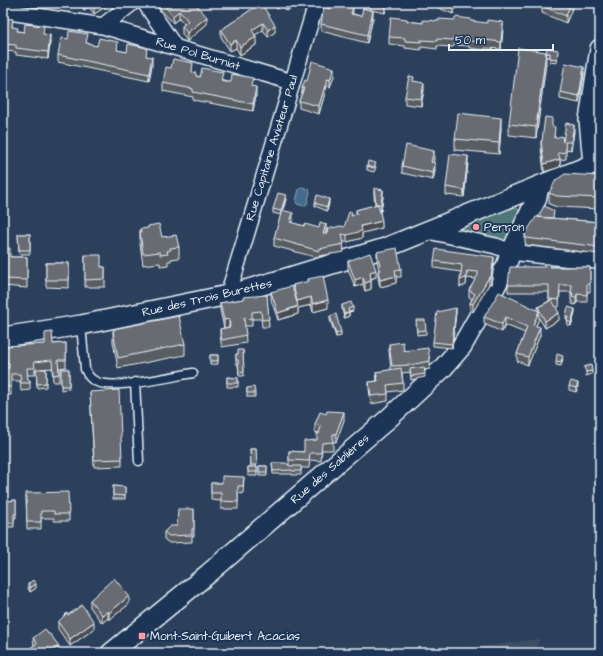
<svg xmlns="http://www.w3.org/2000/svg" width="603" height="656" viewBox="0 0 603 656" font-family="'Architects Daughter',sans-serif">
<style>
.built{fill:#3e4d63}
.green{fill:#517679;stroke:#9cb4b8}
.water{fill:#456a8c;stroke:#86a0b7}
.lines{fill:none;stroke-linecap:round;stroke-linejoin:round}
.service-casing{stroke:#e8f1f8;stroke-width:11}
.minor-casing{stroke:#e8f1f8;stroke-width:18}
.tertiary-casing{stroke:#e8f1f8;stroke-width:22}
.service{stroke:#1d3557;stroke-width:8}
.minor{stroke:#1d3557;stroke-width:15}
.tertiary{stroke:#1d3557;stroke-width:19}
.rail{stroke:#e8f1f8;stroke-width:3}
.wall{fill:#595d62;stroke:#e8f1f8}
.shaded-wall{fill:#484c50;stroke:#e8f1f8}
.building{fill:#676c72;stroke:#e8f1f8}
.poi-dot{fill:#ff9aa2;stroke:#1d3557;stroke-width:1.5}
.labels{text-anchor:middle;dominant-baseline:central;stroke-width:4;stroke-linejoin:round;paint-order:stroke}
.street-label{font-size:12px;fill:#e8f1f8;stroke:#1d3557}
.poi-label{font-size:12px;fill:#e8f1f8;stroke:#1d3557;text-anchor:start}
</style>
<rect width="100%" height="100%" fill="#2c405c"/>
<filter id="ink" filterUnits="userSpaceOnUse"><feTurbulence type="fractalNoise" baseFrequency=".025" numOctaves="2"/><feDisplacementMap in="SourceGraphic" scale="8" xChannelSelector="R" yChannelSelector="G"/><feConvolveMatrix kernelMatrix="1 2 1 2 8 2 1 2 1" color-interpolation-filters="sRGB"/></filter>
<g filter="url(#ink)">
<!-- built -->
<path class="built" d="M539 639 535 653H455L459 650Z"/>
<!-- green -->
<path class="green" d="M514 205 517 208 520 213 506 242H501L466 233 461 227Z"/>
<!-- water -->
<path class="water" d="M302 187 309 189 310 192 307 204 304 206 297 204 296 201 299 189Z"/>
<g class="lines">
<defs>
<path id="service" d="M81 325 85 369C87 374 90 379 95 381 112 391 173 376 193 373
M135 382 139 461"/>
<path id="minor" d="M145 3 175 47
M3 11 103 26 292 82
M103 26 132 3
M428 231 496 246 511 252 580 260 600 261
M228 295 314 11 321 3"/>
<path id="tertiary" d="M593 164 589 120 600 49
M3 337 81 325 228 295 283 279 385 248 593 164H600
M111 653 208 574 389 418 442 369 462 346 491 295 506 266 511 252 536 200 539 187"/>
</defs>
<!-- service casing -->
<use href="#service" class="service-casing"/>
<!-- minor casing -->
<use href="#minor" class="minor-casing"/>
<!-- tertiary casing -->
<use href="#tertiary" class="tertiary-casing"/>
<!-- service -->
<use href="#service" class="service"/>
<!-- minor -->
<use href="#minor" class="minor"/>
<!-- tertiary -->
<use href="#tertiary" class="tertiary"/>
<!-- rail -->
<path class="rail" d="M598 653 600 647"/>
</g>
<!-- wall -->
<path class="wall" d="M79 3H110V4L94 14 89 7 84 10Z
M160 3H195L207 24 187 41 182 34V26L184 24 179 18 173 23 160 9Z
M261 3 275 32 268 37 263 30 255 35 256 45 240 55 236 48 230 51 221 37V30Z
M272 3H297L287 11 282 5 277 9Z
M371 3H387L385 13 371 10Z
M427 3H457L453 14Z
M574 3 566 23 542 13V6Z
M353 13V14L361 16 373 18 367 43 321 31V24Z
M3 18 18 31 44 34 50 42 48 59 16 55V52L3 51Z
M407 21 423 23 439 21H471L503 29 501 49 485 48V50L469 48V46L454 45 453 47 437 46V49L421 47V50L405 48V46L389 44V37Z
M87 43 92 45 147 56 152 65 149 81 58 62V55Z
M546 53H558L557 63 550 62V57H546Z
M546 63 536 138 509 135V124Z
M193 72 196 76 223 80V81L253 87 256 95 253 111 193 100V97L163 91V83Z
M584 74 579 103 560 99V92Z
M334 76 330 87 327 86 319 114 299 108V101L302 93V88L307 81Z
M414 81 424 90 421 106 405 104V97Z
M552 126 555 138 563 142 574 132 571 150 566 149V159L560 160V167L544 172 541 148V141H542Z
M501 128 499 154 455 150V139Z
M434 159 433 163 435 171 433 180 402 173V166Z
M468 163 464 197 446 195V187Z
M367 166 376 167 374 172 367 170Z
M600 176V209L557 207 549 204V193Z
M374 188 383 197 381 211H380L382 228 362 233V238L347 242H343L344 252 319 256V258L274 246V238L281 215 273 213V209L286 199 283 211 293 221 292 223 326 231 325 234 327 233V229L344 227 352 216 356 215V210L375 205 374 196Z
M315 203H329L327 211 315 206Z
M538 217 600 222V254L526 245 525 242V234Z
M140 229 162 237 179 247V258L171 259V261H168V265L160 266V263L143 265 140 244Z
M18 234H30V254H19Z
M3 249 10 257H27V288L3 286Z
M377 252 401 269V277H396V283L380 287 378 278V271H379L377 260Z
M85 255 101 267H105V287H85Z
M348 261 376 277 371 279V289L365 291 363 284 355 287 348 269Z
M434 261 494 264 491 284H489L473 312 470 310V303L472 299 469 297V290L476 279 467 278 466 285 460 287 461 272 434 268Z
M46 263H69V288L46 287Z
M550 267H590V292H587V302H577L576 305 572 304V301H571V292H560L559 307H555L559 320 545 328 539 318 536 326 540 335 528 365 517 361V354L525 333 505 325 502 332 484 324V317L538 311V307L549 301V292H508V285Z
M308 279 328 308 313 312 311 305 298 308V314L278 320 271 300V292L293 291V285L308 282Z
M267 295 269 327H262L261 319H252V326H245L246 343 222 347 220 337V329L229 327 224 328 220 310V303Z
M342 305 353 311 349 312V316L344 318 342 309Z
M456 312 452 348 433 346V342Z
M575 312 571 326 567 325 568 319H566V315Z
M330 316 341 336 336 337 330 320Z
M416 324 426 330V334L417 335Z
M114 329 185 344V355L118 368 113 342V331H114Z
M66 343V367L59 368V382H53L52 368 41 369H46V387L37 388 36 369 35 370V375H27L28 380H30V390L21 391 20 381H11V395H3V368H6V346Z
M389 344 430 361V369L424 370 425 377 411 380 410 372 402 373 403 383V390L388 392V401L371 404 369 389V382L377 381 376 372 391 370 389 351Z
M243 350 244 376H239L238 364H236V354H238Z
M210 355H218V364L210 365Z
M563 359 561 366 556 365V361Z
M61 369H69V389L61 390Z
M227 377 238 378V387H227Z
M569 386 578 387 576 392 569 390Z
M247 388 255 393V397H247Z
M90 392 122 459V466L94 467Z
M344 420 336 442H333V450H322L321 461 310 460 309 468H301V475H292V474H273L272 463 289 465V451L304 452 317 440 319 433 315 432V424Z
M250 449H256L257 476H248V467H251Z
M259 466H267V476H259Z
M244 477 243 494 238 493V509H221V501L211 500V483H222Z
M113 486 125 487V499H113Z
M26 493 69 514V521H54V518H41V529H27Z
M16 500V518H14V527H7V501Z
M194 509V536H192V542L169 543 164 539V532L177 526Z
M28 584 36 588 30 592 28 588Z
M90 600 129 604 109 620 108 618 102 623 90 607Z
M68 615 94 629 70 646 58 629V622Z
M48 634 59 653H29V649L34 646 33 638Z"/>
<!-- shaded-wall -->
<path class="shaded-wall" d="M84 3H89V7L84 10Z
M100 3H110V4L94 14V7Z
M277 3H282V5L277 9Z
M288 3H297L287 11V4Z
M386 3H387L385 13V5Z
M454 3H457L453 14V7Z
M571 3H574V4L566 23V16Z
M353 6V13L351 21V14Z
M179 11V18L173 23V16Z
M373 11V18L367 43V35Z
M207 17V24L187 41V33Z
M503 22V29L501 49V42Z
M263 23V30L252 37V30Z
M275 25V32L268 37V30Z
M50 35V42L48 59V52Z
M256 37V45L240 55V47Z
M236 40V48L230 51V44Z
M546 52V63L536 138V127Z
M152 57V65L149 81V74Z
M584 67V74L579 103V96Z
M334 68V76L330 87V80Z
M327 79V86L319 114V106Z
M424 83V90L421 106V99Z
M256 87V95L253 111V104Z
M501 118V128L499 154V143Z
M574 125V132L571 150V142Z
M434 151V159L431 170V162Z
M468 156V163L464 197V190Z
M560 159V167L544 172V164Z
M435 163V171L433 180V173Z
M383 190V197L381 211V204Z
M286 195V199L281 215V211Z
M329 199V203L327 211V207Z
M293 213V221L290 230V222Z
M5 221V225L3 226V222Z
M382 221V228L362 233V238L347 242V235L361 226Z
M326 224V231L323 241V234Z
M494 257V264L491 284V277Z
M376 270V277L370 279V272Z
M467 271 466 285 460 287V280Z
M396 276V283L380 287V280Z
M363 277V284L355 287V280Z
M489 277V284L473 312V304Z
M371 281V289L365 291V283Z
M577 294V302L576 305V298Z
M311 297V305L298 308V314L278 320V313L297 307V301Z
M328 300V308L313 312V304Z
M353 307V311L348 312V309Z
M456 308V312L452 348V344Z
M575 309V312L571 326V323Z
M539 311V319L533 332V325Z
M349 312V316L344 318V314Z
M559 313V320L545 328V321Z
M505 317V325L502 332V324Z
M229 319V327L224 328V320Z
M540 327V335L528 365V357Z
M341 332V336L336 337V334Z
M592 371V374L586 376V372Z
M578 383V387L576 392V388Z
M344 412V420L336 442V434Z
M36 584V588L30 592V588Z
M129 596V604L109 620V613Z
M108 611V618L102 623V615Z
M94 622V629L70 646V639Z
M59 646V653H50Z"/>
<!-- building -->
<path class="building" d="M91 3H100L94 7Z
M162 3H195L207 17 187 33 182 26 188 21 184 16 179 11 173 16Z
M261 3 275 25 268 30 263 23 252 30 256 37 240 47 236 40 230 44 221 30Z
M331 3H343L353 6 351 14 361 16 363 8 373 11 367 35 321 24 324 7 330 9Z
M374 3H386L385 5Z
M444 3H454L453 7Z
M544 3H571L566 16 542 6Z
M391 17 407 19V21L423 23V20L439 21V19L455 20V17L471 19V21L487 23V20L503 22 501 42 485 40V42L469 41V39L454 37 453 40 437 39V41L421 40V42L405 41V38L389 37Z
M3 18 13 19 12 27 18 28 17 31 24 32 25 24 44 26 43 34 50 35 48 52 16 48V45L3 44Z
M69 31 88 34 86 43 92 44V45L97 46 99 38 118 42 117 50 127 52 128 44 147 48 146 56 152 57 149 74 58 55 61 38 68 39Z
M518 48 546 52 536 127 509 124Z
M547 48 558 50 557 59 550 58V53H546Z
M173 59 193 63 192 72 196 73V76L200 77 202 68 223 72 221 81 225 82H231L232 74 253 78 251 86 256 87 253 104 193 92V89L163 83 166 67 171 68Z
M312 61 334 68 330 80 327 79 319 106 299 101 304 88H302L305 80 307 81Z
M565 63 584 67 579 96 560 92Z
M409 76 414 77 413 81 424 83 421 99 405 97Z
M458 113 501 118 499 143 455 139Z
M545 117 552 118V126L555 127 554 138 562 136 563 142 566 123 574 125 571 142H565L566 152 558 153 560 159 544 164 541 141H542Z
M406 145 434 151 431 162 435 163 433 173 402 166Z
M450 154 468 156 464 190 446 187Z
M368 161 376 163 374 168 367 166Z
M565 174 600 176V198L557 196 549 193 556 180Z
M374 188 383 190 381 204H376Z
M278 193 286 195 281 211 273 209Z
M317 195 329 199 327 207 315 203Z
M378 204 382 221 361 226 362 231 347 235 342 234 344 244 319 249V251L274 238 282 210 293 213 290 222 304 226 305 224 319 228 320 222 326 224 323 234 328 233 327 229 341 226 344 227 349 212H352L351 216 357 214 356 210Z
M544 206 554 211 553 218 538 217Z
M3 216H4L5 221 3 222Z
M536 217 600 222V247L526 238 525 234Z
M159 224 162 237 176 235 179 247 170 248 171 250 167 251 168 254 160 255V252L143 254 140 233H141L140 229 148 228V226Z
M18 234H30V250H19Z
M10 248V257H27V280L3 279V249Z
M397 248 401 269 395 270 396 276 380 280 378 271 381 270 377 252Z
M436 249 494 257 491 277H489L473 304 470 303 475 294 469 290 478 275V272L467 271 466 278 460 280 462 265 434 261Z
M370 253 376 270 370 272 371 281 365 283 363 277 355 280 348 261Z
M85 255H101V267H105V279L85 280Z
M46 263H69V280H46Z
M544 264H550V267H590V284H587V295L577 294 576 298 572 297 573 293H571L572 285H560L559 300 549 299V285H508L510 267H544Z
M323 276 328 300 313 304 311 297 297 301 293 285 309 281 308 279Z
M292 286 298 306 278 313 271 292Z
M499 292 539 311 533 325 540 327 528 357 517 354 527 327 505 317 502 324 484 317Z
M267 295 269 319 262 320 261 311 252 312V319L244 318 246 335 222 340 220 329 230 327 229 319 224 320 220 303 243 299V297Z
M552 300 559 313 545 321 538 307Z
M351 302 353 307 348 309 349 312 344 314 342 305Z
M568 307 575 309 571 323 567 321 568 316 566 315Z
M456 308 452 344 433 342 437 312Z
M336 314 341 332 336 334 330 316Z
M179 316 185 344 118 358 113 331H114V329Z
M416 320H425L426 330 417 331Z
M52 332 53 344 66 343V360H58L59 374 53 375 52 360 34 362 35 368H27L28 380H30V383H21L20 374H11V387H3V368H9V363H7L6 346 45 344V333Z
M403 342 404 351 428 348 430 361 410 365 392 366 389 344Z
M238 350H243L244 372 239 373 238 360H236V354H238Z
M557 354 563 356 561 362 556 361Z
M210 355H218V361H210Z
M591 365 592 371 586 372 584 367Z
M424 367 425 374 411 376 410 369Z
M401 368 403 383 387 385 388 394 371 396 369 382 378 381 376 372Z
M36 369H46V383L37 384Z
M61 369H69V386H61Z
M227 377 238 378V383H227Z
M571 381 578 383 576 388 569 386Z
M254 387 255 393H247V388Z
M119 390 122 459 94 460 90 392Z
M327 411 344 412 336 434H333V442L322 443 321 453H310L309 461 289 460V451L304 452V441L317 440V433L319 434 321 426 315 424 320 412 326 414Z
M250 449H256L257 465H251Z
M272 463H286L290 466H301V471H292V470L273 471Z
M259 466H267V472H259Z
M248 467H257V472H248Z
M222 476 244 477 243 486H238V502L221 501V493H211V483H222Z
M113 486 125 487V496L113 495Z
M68 492 69 514H54V511H41V522H27L26 493Z
M16 500V514H14V523H7V501Z
M178 509H194V529H192V535L169 536 164 532 170 526H177Z
M114 578 129 596 109 613 108 611 102 615 90 600Z
M33 580 36 584 30 588 28 584Z
M82 605 94 622 70 639 58 622 67 613 68 615Z
M45 629 48 634H50L59 646 50 653H32L29 649 37 643 33 638Z"/>
</g>
<!-- markers -->
<g class="poi-dot">
<circle cx="476" cy="227" r="4"/>
<rect x="138" y="632" width="8" height="8" rx="2"/>
</g>
<g class="labels">
<!-- street labels -->
<g class="street-label">
<text transform="translate(198 54) rotate(17)">Rue Pol Burniat</text>
<text transform="translate(272 148) rotate(-73)">Rue Capitaine Aviateur Paul</text>
<text transform="translate(207 298) rotate(-13)">Rue des Trois Burettes</text>
<text transform="translate(330 469) rotate(-41)">Rue des Sablières</text>
</g>
<!-- poi labels -->
<g class="poi-label">
<text x="484" y="227">Perron</text>
<text x="150" y="636">Mont-Saint-Guibert Acacias</text>
</g>
</g>
<!-- margin -->
<rect width="603" height="656" fill="none" stroke="#1d3557" stroke-width="16"/>
<rect x="8" y="8" width="587" height="640" fill="none" stroke="#e8f1f8" stroke-width="1.5" filter="url(#ink)"/>
<!-- scale -->
<path d="M449 44v6h104v-6" fill="none" stroke="#e8f1f8" stroke-width="2"/>
<text x="455" y="44" font-size="12" fill="#e8f1f8" stroke="#1d3557" stroke-width="3" paint-order="stroke">50 m</text>
</svg>
